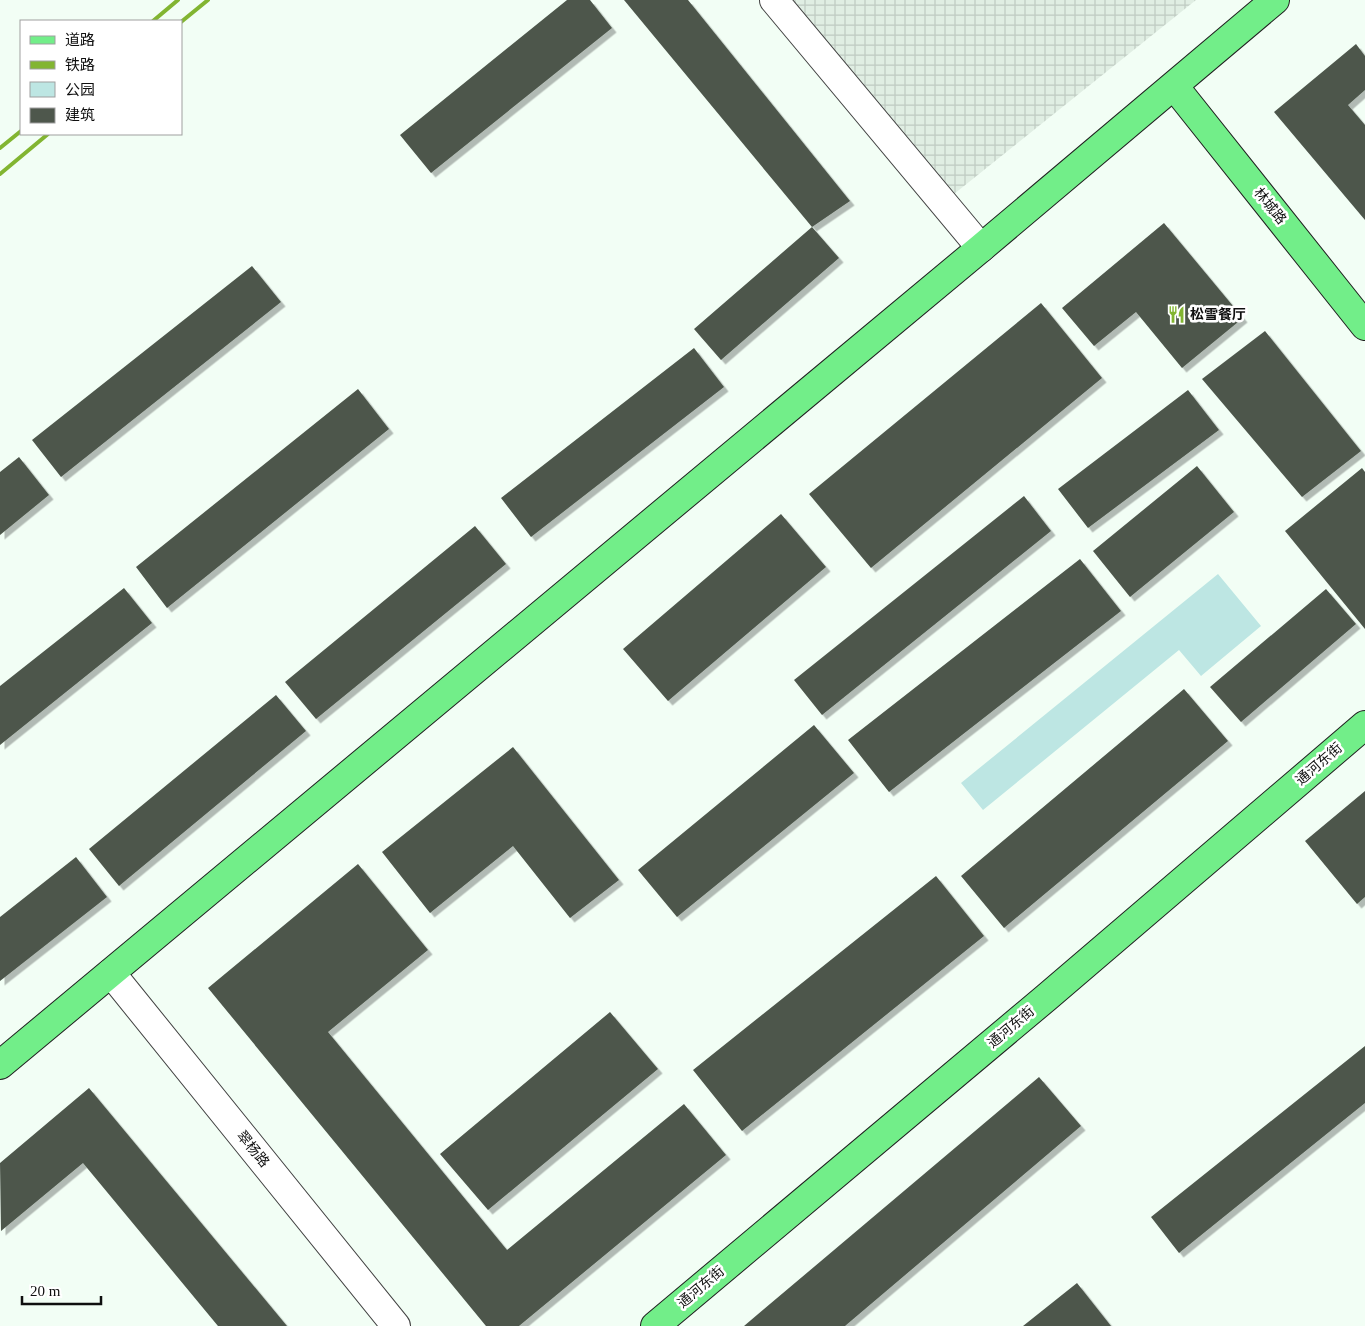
<svg xmlns="http://www.w3.org/2000/svg" width="1365" height="1326" viewBox="0 0 1365 1326" font-family="'Times New Roman','Noto Sans SC',serif">
<style>
.park{fill:#bde6e3}
.plaza{fill:url(#plaza-grid)}
.building{fill:#4e574c;filter:url(#shadow)}
.lines{fill:none;stroke-linecap:round;stroke-linejoin:round}
.minor-casing{stroke:#424242;stroke-width:30}
.major-casing{stroke:#202020;stroke-width:30}
.minor{stroke:#fff;stroke-width:28}
.major{stroke:#72ee89;stroke-width:28}
.rail{stroke:#82b531;stroke-width:4}
.labels{text-anchor:middle;dominant-baseline:central;stroke-width:5;stroke-linejoin:round;paint-order:stroke}
.street-label{font-size:14px;fill:#0f0f0f;stroke:#fff}
.poi-label{font-size:14px;font-weight:bold;fill:#0f0f0f;stroke:#fff;text-anchor:start}
</style>
<defs>
<pattern id="plaza-grid" width="8" height="8" patternUnits="userSpaceOnUse" patternTransform="scale(1.25)"><rect width="8" height="8" fill="#e0eee3"/><path d="M0 4h8M4 0v8" fill="none" stroke="#bfcbc2"/></pattern>
<filter id="shadow"><feDropShadow dx="4.5" dy="4.5" stdDeviation="0" flood-color="#0004"/></filter>
</defs>
<rect width="100%" height="100%" fill="#f2fef5"/>
<!-- park -->
<path class="park" d="M1218 574 1261 626 1201 676 1179 650 983 810 961 783Z"/>
<!-- plaza -->
<path class="plaza" d="M789 0H1196L949 198Z"/>
<!-- building -->
<path class="building" d="M567 0H590L612 28 431 173 400 135Z
M624 0H688L850 201 812 227Z
M1356 44 1365 56V90L1348 105 1365 125V220L1274 112Z
M1164 223 1243 318 1182 368 1136 312 1094 346 1062 308Z
M812 227 839 258 721 360 694 329Z
M252 266 281 302 61 477 32 440Z
M1041 303 1102 378 871 568 809 494Z
M1265 331 1361 451 1302 497 1202 379Z
M694 348 724 387 531 537 501 498Z
M358 389 389 429 167 608 136 567Z
M1188 390 1219 430 1088 528 1058 489Z
M19 457 49 495 0 535V472Z
M1197 466 1234 512 1130 597 1093 551Z
M1362 468 1365 472V629L1285 531Z
M1024 496 1051 531 822 715 794 680Z
M781 514 826 567 668 701 623 649Z
M475 526 506 564 316 719 285 682Z
M1080 559 1121 611 889 792 848 740Z
M124 588 152 623 0 745V686Z
M1326 589 1356 624 1241 722 1210 687Z
M1184 689 1228 741 1004 928 961 876Z
M276 695 306 731 119 886 89 849Z
M814 725 854 773 677 917 638 870Z
M513 747 619 880 570 918 513 846 430 913 382 852Z
M1365 791V897L1357 904 1305 841Z
M76 857 107 897 0 981V917Z
M358 864 428 950 328 1032 507 1250 684 1104 726 1155 519 1326H486L208 988Z
M936 876 984 936 742 1131 693 1070Z
M610 1012 658 1069 488 1210 440 1154Z
M1365 1046V1103L1179 1253 1151 1217Z
M1039 1077 1081 1126 845 1326H744Z
M89 1088 287 1326H218L83 1163 1 1231 0 1163Z
M1077 1283 1111 1326H1023Z"/>
<g class="lines">
<defs>
<path id="minor" d="M774 0 981 248
M111 973 396 1326"/>
<path id="major" d="M1174 86 1365 326
M0 1065 981 248 1275 0
M655 1326 1047 997 1365 725"/>
</defs>
<!-- minor casing -->
<use href="#minor" class="minor-casing"/>
<!-- major casing -->
<use href="#major" class="major-casing"/>
<!-- minor -->
<use href="#minor" class="minor"/>
<!-- major -->
<use href="#major" class="major"/>
<!-- rail -->
<path class="rail" d="M153 21 178 0
M181 22 208 0
M0 148 21 131
M0 174 48 134"/>
</g>
<!-- icons -->
<defs>
<symbol id="restaurant-bare" viewBox="-9 -9 18 18"><path d="M-5-6h1v4h1v-4h1v4h1v-4h1v5L-1.5 .5V6h-2V.5L-5-1ZM5-6V6H3V1.5H1.5Q1.5-4 5-6Z" fill="#82b531" stroke="#fff" stroke-width="2.5" paint-order="stroke"/></symbol>
</defs>
<g fill-rule="evenodd">
<use href="#restaurant-bare" x="1164" y="302" width="25" height="25"/>
</g>
<g class="labels">
<!-- street labels -->
<g class="street-label">
<text transform="translate(1270 206) rotate(51)">林城路</text>
<text transform="translate(1319 764) rotate(-41)">通河东街</text>
<text transform="translate(1011 1027) rotate(-40)">通河东街</text>
<text transform="translate(253 1149) rotate(51)">翠杨路</text>
<text transform="translate(701 1287) rotate(-40)">通河东街</text>
</g>
<!-- poi labels -->
<g class="poi-label">
<text x="1190" y="314">松雪餐厅</text>
</g>
</g>
<!-- legend -->
<rect x="20" y="20" width="162" height="115" fill="#ffffff" stroke="#9f9f9f"/>
<rect x="30" y="36" width="25" height="8" fill="#72ee89" stroke="#9f9f9f"/>
<text x="65" y="45" font-size="15" fill="#0f0f0f">道路</text>
<rect x="30" y="61" width="25" height="8" fill="#82b531" stroke="#9f9f9f"/>
<text x="65" y="70" font-size="15" fill="#0f0f0f">铁路</text>
<rect x="30" y="82" width="25" height="15" fill="#bde6e3" stroke="#9f9f9f"/>
<text x="65" y="95" font-size="15" fill="#0f0f0f">公园</text>
<rect x="30" y="108" width="25" height="15" fill="#4e574c" stroke="#9f9f9f"/>
<text x="65" y="120" font-size="15" fill="#0f0f0f">建筑</text>
<!-- scale -->
<path d="M22 1296v8h79v-8" fill="none" stroke="#0f0f0f" stroke-width="2.5"/>
<text x="30" y="1296" font-size="15" fill="#0f0f0f" stroke="#ffffff" stroke-width="4" paint-order="stroke">20 m</text>
</svg>
